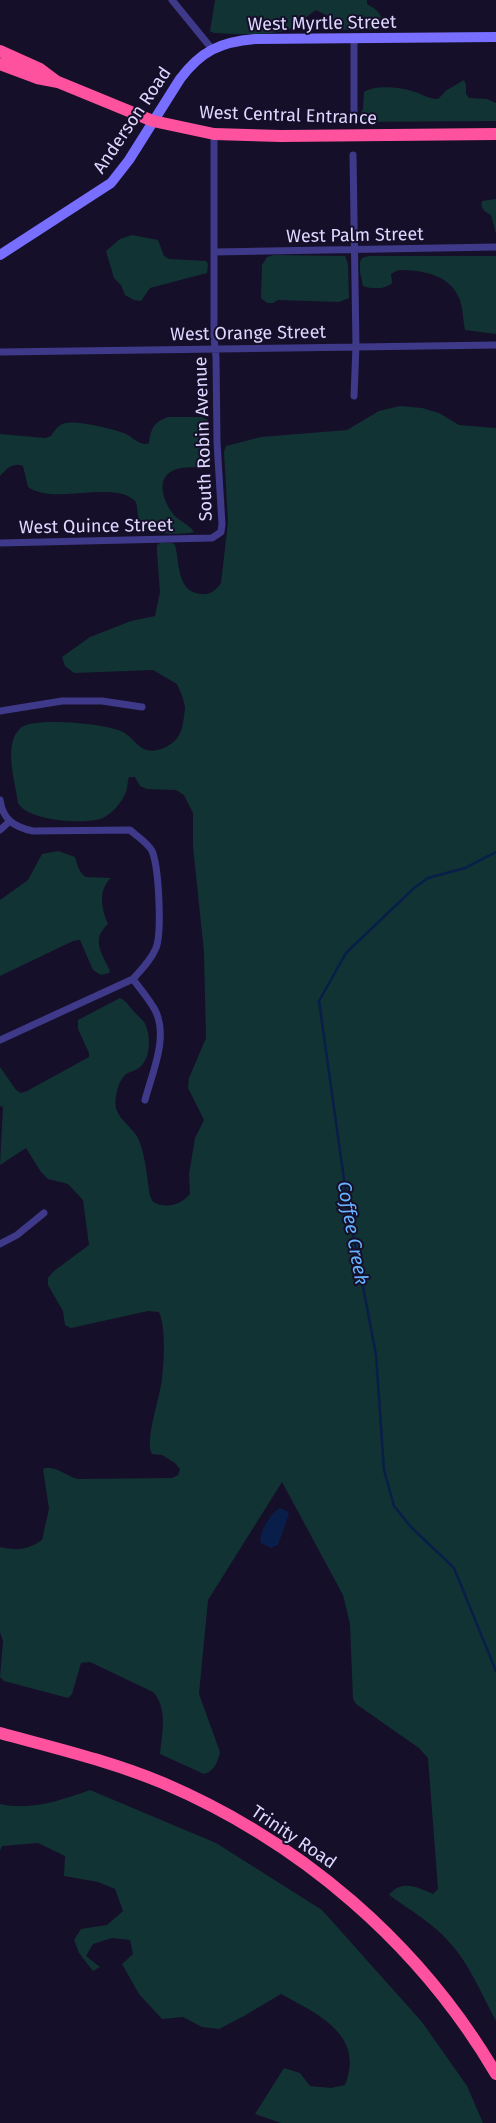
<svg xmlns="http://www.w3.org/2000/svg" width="496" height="2123" viewBox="0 0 496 2123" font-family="'Fira Sans',sans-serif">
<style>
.green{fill:#123333}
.water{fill:#091e49}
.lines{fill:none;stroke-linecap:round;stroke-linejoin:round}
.stream{stroke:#091e49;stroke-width:2.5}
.street{stroke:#3f3989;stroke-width:7}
.secondary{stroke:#786eff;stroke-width:10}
.highway{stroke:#ff529e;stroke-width:12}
.labels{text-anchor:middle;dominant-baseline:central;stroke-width:4;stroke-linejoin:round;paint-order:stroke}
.street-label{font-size:18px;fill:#ded7ff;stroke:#150f29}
.water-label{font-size:19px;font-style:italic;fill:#65b2ff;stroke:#150f29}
</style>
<rect width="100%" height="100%" fill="#150f29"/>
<!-- green -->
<path class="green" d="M215 0H367V4C377 10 385 14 379 28 363 31 348 31 332 28L330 17 316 10C307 15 299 26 290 29 270 36 235 34 214 33L210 31Z
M464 80 466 85V94L469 98 487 99 496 103V121L350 122 344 120 346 114H360L363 109 364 92C376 85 398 87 412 91 421 93 427 99 438 99L447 90Z
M496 199V234L491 215C485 212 480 209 482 201Z
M132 235 158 240 164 256 169 259 206 261 208 264 207 273 150 288 141 301 134 300 125 295 121 285 114 278 106 251 120 239Z
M274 255 345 256 348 264 349 298 339 302 278 300 273 303H267L261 298 262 265 267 257Z
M369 256H496V334L465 330C463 320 463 310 460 300 450 274 422 270 398 270L391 274 392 283C385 290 371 289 363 286L360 272V262L362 258Z
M400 406 422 408 439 413 459 425 496 428V2021C482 1995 470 1965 450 1943 434 1924 410 1910 389 1895 401 1879 418 1887 433 1894L438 1889 428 1758 419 1748 356 1704 353 1699 350 1624 343 1595 282 1482 208 1600 199 1694 220 1752C218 1761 214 1772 204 1774L160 1754C162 1733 168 1708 153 1692L90 1662 81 1663 72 1694 68 1698 4 1681 0 1677 3 1641 0 1632V1547C17 1551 27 1550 42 1540L49 1509 43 1469C54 1464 67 1477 78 1479L172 1478 178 1475 180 1469 175 1463 162 1455 152 1454C144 1441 161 1395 162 1378 164 1360 166 1328 159 1312L148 1311 71 1328 65 1325 63 1311 48 1285V1278L54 1271 89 1245 83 1200 68 1184 48 1179 41 1172 26 1148 0 1165 3 1107 0 1106V1067L16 1090 21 1093 27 1091 89 1057V1053L78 1029V1020L120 998C128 1002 130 1008 136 1014 139 1017 142 1019 144 1022 151 1033 151 1057 141 1066 136 1071 130 1071 125 1075 118 1081 114 1100 116 1108 120 1122 136 1129 140 1143 146 1159 147 1179 150 1196L153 1202C166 1209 181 1205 190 1194L189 1174 195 1138 204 1120 188 1088 189 1078 206 1038 204 952 193 846V813L184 795 176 790 147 789 140 786 135 777H129C127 782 128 787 126 792 122 802 113 813 103 818 85 825 27 821 18 803 15 782 6 754 15 735 17 732 20 728 22 727 36 717 108 724 123 732 131 736 139 749 147 750 158 753 174 745 179 735 183 729 184 716 185 709 185 701 180 691 177 684L153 670 74 673 65 666 62 657 90 637 131 621 155 616 160 592 157 552V545L160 543H172L175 545C180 562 176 592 201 594 211 595 216 590 221 583L228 522 224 452 226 446 261 437 347 430 379 411Z
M168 417H201L208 420 210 465C199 469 183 465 172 471 155 480 164 503 174 515 180 522 188 523 194 532 183 535 148 535 141 525 137 518 138 509 136 502 115 479 55 506 28 487L23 466C13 462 7 468 0 476V434L45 438 51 436C54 431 59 424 66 423 77 420 113 429 124 433 133 437 140 447 149 443 151 428 154 422 168 417Z
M58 851 75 857C77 864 79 873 86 877L111 878C98 890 101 908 108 924 91 940 101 952 110 971L109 973 101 975 93 970 80 940 73 941 0 976V900L28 880 42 854Z
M90 1790 216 1843 322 1910 422 2022 467 2086 483 2123H281L255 2114 284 2068 300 2073 310 2086 331 2088 345 2085C365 2035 318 2014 281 1994L244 2016 219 2029 202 2027 183 2017 162 2019 139 1994 122 1964 133 1954 130 1940 112 1938 93 1944 86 1956 100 1967 93 1971 79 1953 74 1940 81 1929 107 1925 123 1911 115 1889 98 1882 64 1876 65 1856 38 1843 2 1846 0 1851V1804C31 1811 62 1800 90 1790Z"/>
<!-- water -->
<path class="water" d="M280 1508 287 1511 289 1514 278 1545 271 1548 261 1543C257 1534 272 1511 280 1508Z"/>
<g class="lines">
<!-- stream -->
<path class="stream" d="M496 852 465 868 428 878 414 888 346 953 319 1001 348 1208 376 1355 384 1470 394 1506 411 1527 454 1568 496 1671"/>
<!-- street -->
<path class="street" d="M172 0 212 49
M354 38V111
M353 155 356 346 354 396
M214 252 496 247
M0 352 496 345
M0 543 212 538 221 532 222 524 217 442 216 357 214 337V134
M0 711 62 701H102L142 707
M0 800C3 820 14 827 33 831L130 830C137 836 149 844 152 851 159 867 162 933 156 948 151 960 142 969 133 979L0 1040
M0 830 9 822
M133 979C140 989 149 999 155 1010 169 1037 152 1073 145 1100
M0 1244 17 1235 44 1213"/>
<!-- secondary -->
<path class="secondary" d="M0 255 111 183 129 160 180 79C201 51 220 42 255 39L496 37"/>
<!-- highway -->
<path class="highway" d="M0 51 40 69 56 81
M0 64 37 78 58 82 153 121 214 134 281 136 496 134
M0 1733C55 1748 110 1761 163 1783 301 1842 420 1944 496 2074"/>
</g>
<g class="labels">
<!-- street labels -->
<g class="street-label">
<text transform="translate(322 23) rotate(-1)">West Myrtle Street</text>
<text transform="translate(288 115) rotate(2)">West Central Entrance</text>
<text transform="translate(132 120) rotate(-56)">Anderson Road</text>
<text transform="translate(355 235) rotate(-1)">West Palm Street</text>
<text transform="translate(248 333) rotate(-1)">West Orange Street</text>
<text transform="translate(203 439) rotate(-92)">South Robin Avenue</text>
<text transform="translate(96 526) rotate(-1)">West Quince Street</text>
<text transform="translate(294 1837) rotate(34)">Trinity Road</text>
</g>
<!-- water labels -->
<g class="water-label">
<text transform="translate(353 1233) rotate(80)">Coffee Creek</text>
</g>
</g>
</svg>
